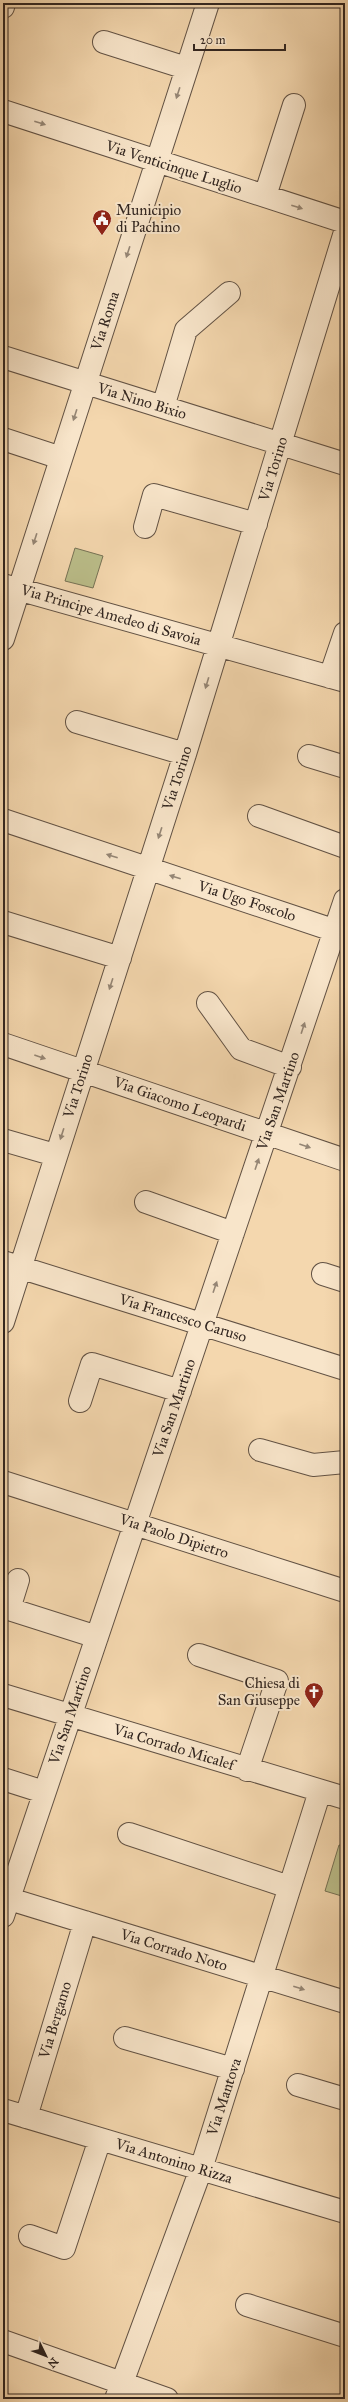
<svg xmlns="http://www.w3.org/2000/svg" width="348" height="2402" viewBox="0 0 348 2402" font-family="'IM FELL Great Primer',serif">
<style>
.green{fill:#bbbe8a;stroke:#767255}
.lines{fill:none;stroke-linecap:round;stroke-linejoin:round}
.minor-casing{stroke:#625244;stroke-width:24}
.minor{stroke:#f8e5ca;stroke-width:22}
.oneway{fill:#958675}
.labels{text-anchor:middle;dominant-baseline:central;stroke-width:4;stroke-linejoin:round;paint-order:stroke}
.street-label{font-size:15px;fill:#322620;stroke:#f8e5ca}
.poi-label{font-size:15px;fill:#322620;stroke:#f8e5ca;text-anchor:start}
</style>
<rect width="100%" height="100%" fill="#f4d7ae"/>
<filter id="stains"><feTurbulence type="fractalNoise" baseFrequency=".005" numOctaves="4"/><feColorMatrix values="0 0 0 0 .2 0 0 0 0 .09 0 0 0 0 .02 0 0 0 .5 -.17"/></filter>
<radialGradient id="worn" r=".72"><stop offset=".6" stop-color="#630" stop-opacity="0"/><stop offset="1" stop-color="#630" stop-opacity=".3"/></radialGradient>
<!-- green -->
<path class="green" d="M75 548 103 556 93 588 65 581Z
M339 1845 345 1846V1897L325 1891Z"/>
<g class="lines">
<defs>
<path id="minor" d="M3 7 4 3
M104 42 186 68
M3 111 345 222
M265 196 294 105
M3 357 345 464
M163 407 186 330 229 293
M3 439 61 458
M145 527 154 495 256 524
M3 585 345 681
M3 639 208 3
M330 677 345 633
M77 722 185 754
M309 756 345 767
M259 816 345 847
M3 820 345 934
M3 922 120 958
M208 1003 241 1049 290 1067
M3 1044 345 1160
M3 1140 55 1155
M146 1202 233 1233
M3 1262 345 1369
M323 1274 345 1281
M3 1322 185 754 345 232
M80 1401 92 1364 180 1391
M260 1450 313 1465 345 1462
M3 1482 345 1591
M18 1580 9 1609 97 1637
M199 1655 277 1681 247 1770
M3 1695 345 1798
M3 1779 44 1792
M129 1834 289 1887
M3 1897 345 2002
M3 1916 345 900
M125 2038 233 2069
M298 2085 345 2099
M3 2110 345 2212
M26 2117 85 1922
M30 2236 64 2248 100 2139
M247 2305 345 2336
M3 2341 167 2399
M116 2399 201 2169 320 1791"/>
</defs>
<!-- minor casing -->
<use href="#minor" class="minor-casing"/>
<!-- minor -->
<use href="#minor" class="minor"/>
</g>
<!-- one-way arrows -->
<defs><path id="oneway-solid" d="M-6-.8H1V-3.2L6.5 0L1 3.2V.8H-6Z"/></defs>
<g class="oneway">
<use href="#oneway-solid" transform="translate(178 93) rotate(108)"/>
<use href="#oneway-solid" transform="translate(40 123) rotate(18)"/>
<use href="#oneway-solid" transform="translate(297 207) rotate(18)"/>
<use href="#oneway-solid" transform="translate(128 252) rotate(108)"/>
<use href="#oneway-solid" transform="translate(75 415) rotate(108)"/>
<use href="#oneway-solid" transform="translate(35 539) rotate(108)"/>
<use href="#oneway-solid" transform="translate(207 683) rotate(107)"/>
<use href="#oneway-solid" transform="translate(160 833) rotate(108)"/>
<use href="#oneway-solid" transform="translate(112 856) rotate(-162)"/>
<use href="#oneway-solid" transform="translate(175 877) rotate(-162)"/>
<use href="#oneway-solid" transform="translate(111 984) rotate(108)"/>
<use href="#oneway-solid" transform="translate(303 1028) rotate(-72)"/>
<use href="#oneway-solid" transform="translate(40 1057) rotate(19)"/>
<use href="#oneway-solid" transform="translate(62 1134) rotate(108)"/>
<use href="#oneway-solid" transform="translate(305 1146) rotate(19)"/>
<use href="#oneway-solid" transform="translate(257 1164) rotate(-71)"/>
<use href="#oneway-solid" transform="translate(215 1287) rotate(-71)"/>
<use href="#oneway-solid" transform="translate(299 1988) rotate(17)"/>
</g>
<!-- icons -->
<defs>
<symbol id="civic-pin" viewBox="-11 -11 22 30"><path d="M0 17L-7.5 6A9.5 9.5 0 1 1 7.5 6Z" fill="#8f2418" stroke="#f8e5ca"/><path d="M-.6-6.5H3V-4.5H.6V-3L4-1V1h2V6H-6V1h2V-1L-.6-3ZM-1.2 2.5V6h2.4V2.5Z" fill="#fff"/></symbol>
<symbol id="church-pin" viewBox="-11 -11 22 30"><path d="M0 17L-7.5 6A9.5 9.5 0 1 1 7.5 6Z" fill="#8f2418" stroke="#f8e5ca"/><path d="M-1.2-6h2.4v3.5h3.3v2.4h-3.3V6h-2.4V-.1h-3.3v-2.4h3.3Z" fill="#fff"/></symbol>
</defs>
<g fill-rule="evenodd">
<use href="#civic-pin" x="91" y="208" width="22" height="30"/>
<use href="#church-pin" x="303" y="1681" width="22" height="30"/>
</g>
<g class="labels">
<!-- street labels -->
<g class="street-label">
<text transform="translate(174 167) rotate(18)">Via Venticinque Luglio</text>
<text transform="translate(105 321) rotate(-72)">Via Roma</text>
<text transform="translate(142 401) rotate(17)">Via Nino Bixio</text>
<text transform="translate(273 469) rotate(-73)">Via Torino</text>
<text transform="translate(111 615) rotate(16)">Via Principe Amedeo di Savoia</text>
<text transform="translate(177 778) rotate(-72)">Via Torino</text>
<text transform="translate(247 901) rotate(18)">Via Ugo Foscolo</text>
<text transform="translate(78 1086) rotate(-72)">Via Torino</text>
<text transform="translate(278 1101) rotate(-71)">Via San Martino</text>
<text transform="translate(180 1104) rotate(19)">Via Giacomo Leopardi</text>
<text transform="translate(183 1318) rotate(17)">Via Francesco Caruso</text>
<text transform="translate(174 1408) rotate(-71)">Via San Martino</text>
<text transform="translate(174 1536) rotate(18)">Via Paolo Dipietro</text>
<text transform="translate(70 1715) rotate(-71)">Via San Martino</text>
<text transform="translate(174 1747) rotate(17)">Via Corrado Micalef</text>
<text transform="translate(174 1950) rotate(17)">Via Corrado Noto</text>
<text transform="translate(55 2020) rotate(-73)">Via Bergamo</text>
<text transform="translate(224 2097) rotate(-72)">Via Mantova</text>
<text transform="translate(174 2161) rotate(17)">Via Antonino Rizza</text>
</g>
<!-- poi labels -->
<g class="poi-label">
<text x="116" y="210">Municipio<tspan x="116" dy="17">di Pachino</tspan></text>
<text x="300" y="1683" text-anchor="end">Chiesa di<tspan x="300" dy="17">San Giuseppe</tspan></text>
</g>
</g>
<!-- margin -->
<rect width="348" height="2402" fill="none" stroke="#f4d7ae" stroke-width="16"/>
<rect x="4" y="4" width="340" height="2394" fill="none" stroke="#322620" stroke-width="2"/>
<rect x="8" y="8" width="332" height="2386" fill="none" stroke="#322620"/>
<!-- north arrow -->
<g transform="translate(46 2356) rotate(133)" stroke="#f8e5ca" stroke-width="3" paint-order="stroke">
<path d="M0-3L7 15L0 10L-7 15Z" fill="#322620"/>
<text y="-6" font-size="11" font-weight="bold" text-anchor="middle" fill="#322620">N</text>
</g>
<!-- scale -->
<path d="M194 44v6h91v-6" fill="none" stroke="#322620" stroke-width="2"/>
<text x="200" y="44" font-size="12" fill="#322620" stroke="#f8e5ca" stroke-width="3" paint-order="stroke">20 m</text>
<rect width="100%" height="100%" filter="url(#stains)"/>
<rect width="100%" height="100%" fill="url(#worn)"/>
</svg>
